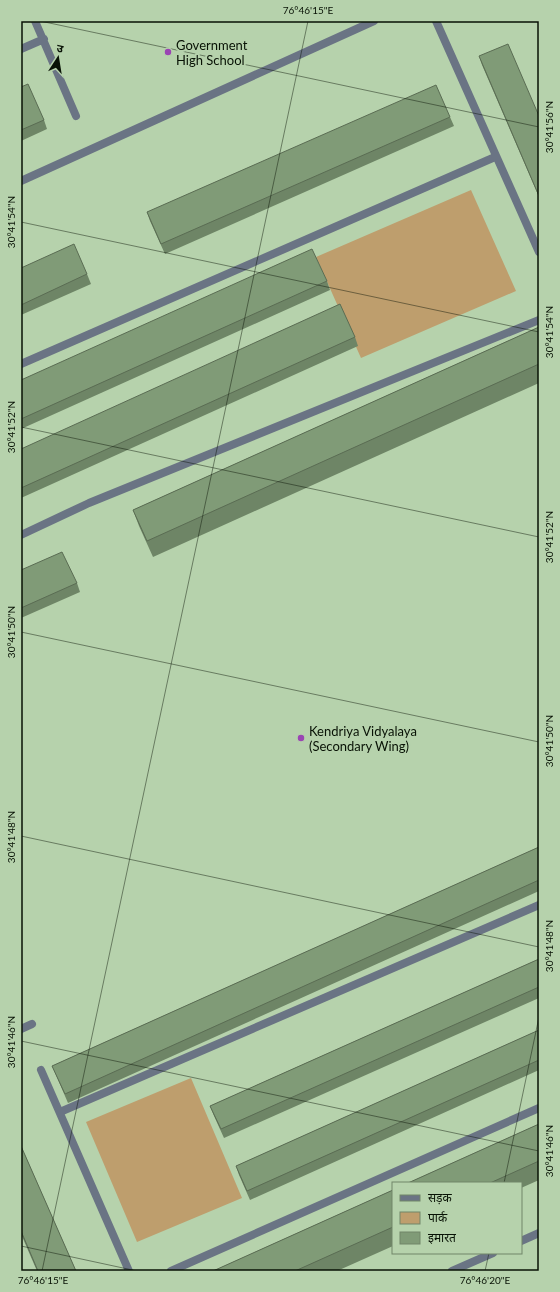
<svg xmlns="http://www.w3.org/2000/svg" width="560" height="1292" viewBox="0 0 560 1292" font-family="Lato,'Noto Sans Devanagari',sans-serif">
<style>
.green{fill:#be9e6d}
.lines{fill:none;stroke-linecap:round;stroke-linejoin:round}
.street{stroke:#6a7484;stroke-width:8}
.wall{fill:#6e8566}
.building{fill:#809b77;stroke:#5a6c53}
.ticks{fill:none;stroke:#081205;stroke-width:1;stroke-opacity:0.45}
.poi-dot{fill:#9a45b3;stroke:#b6d2ac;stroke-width:1.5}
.labels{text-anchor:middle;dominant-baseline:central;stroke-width:4;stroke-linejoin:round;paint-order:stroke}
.poi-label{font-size:13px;fill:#081205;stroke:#b6d2ac;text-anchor:start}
.neatline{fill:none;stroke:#081205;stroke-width:1.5}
.ticks-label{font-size:10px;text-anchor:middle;fill:#081205}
</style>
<rect width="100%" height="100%" fill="#b6d2ac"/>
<!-- green -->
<path class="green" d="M471 190 516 291 361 358 316 257Z
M191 1078 242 1198 137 1242 86 1122Z"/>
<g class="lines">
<!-- street -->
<path class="street" d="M35 21 76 116
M436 21 539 252
M21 49 44 39
M21 181 374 21
M21 364 495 157
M21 535 89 503 539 320
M21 1029 32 1024
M41 1070 129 1271
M60 1112 539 905
M521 1241 539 1233
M171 1271 539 1108
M452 1271 493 1253"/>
</g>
<!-- wall -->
<path class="wall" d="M479 56 539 116V197L482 65Z
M21 87 44 120 47 129 21 141Z
M450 117 454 126 165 254 150 221 147 212Z
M21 268 87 274 91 284 21 315Z
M327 281 330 290 21 429V380Z
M539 327V383L153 557 139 526 133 510Z
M355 337 358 346 21 498V449Z
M21 570 77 583 80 592 21 618Z
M539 847V891L68 1103 56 1075 52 1066Z
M539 959V998L224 1138 214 1116 210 1106Z
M539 1030V1070L250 1200 239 1175 236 1166Z
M539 1124V1180L521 1188V1183H408Z
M21 1146 76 1271H37L21 1234Z
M393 1190V1246L337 1271H213Z"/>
<!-- building -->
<path class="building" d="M508 44 539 116V196L479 56Z
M28 84 44 120 21 130V87Z
M436 85 450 117 161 244 147 212Z
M74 244 87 274 21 305V268Z
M312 249 327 281 21 419V380Z
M340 304 355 337 21 488V449Z
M539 327V364L147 541 133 510Z
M62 552 77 583 21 608V570Z
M539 847V880L65 1094 52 1066Z
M539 959V987L221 1129 210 1106Z
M539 1030V1060L247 1191 236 1166Z
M539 1124V1161L490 1183H408Z
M21 1146 76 1271H38L21 1231Z
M393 1190V1227L295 1271H213Z"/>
<!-- ticks -->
<path class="ticks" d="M40 21 539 127M21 222 539 332M21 427 539 537M21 632 539 742M21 836 539 947M21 1041 539 1151M504 1183 539 1017M21 1246 137 1271M42 1271 308 21M485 1271 489 1253"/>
<!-- markers -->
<g class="poi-dot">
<circle cx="168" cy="52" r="4"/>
<circle cx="301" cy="738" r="4"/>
</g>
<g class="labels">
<!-- poi labels -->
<g class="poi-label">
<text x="176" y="45">Government<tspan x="176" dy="15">High School</tspan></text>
<text x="309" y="731">Kendriya Vidyalaya<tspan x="309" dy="15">(Secondary Wing)</tspan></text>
</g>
</g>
<!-- border -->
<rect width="560" height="1292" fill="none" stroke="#b6d2ac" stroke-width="44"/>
<!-- legend -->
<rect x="392" y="1182" width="130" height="72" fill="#b6d2ac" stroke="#708569"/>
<rect x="400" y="1195" width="20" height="6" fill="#6a7484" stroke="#708569"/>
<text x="428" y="1202" font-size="12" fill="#081205">सड़क</text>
<rect x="400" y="1212" width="20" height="12" fill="#be9e6d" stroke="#708569"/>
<text x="428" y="1222" font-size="12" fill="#081205">पार्क</text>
<rect x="400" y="1232" width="20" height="12" fill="#809b77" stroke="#708569"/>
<text x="428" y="1242" font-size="12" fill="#081205">इमारत</text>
<!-- north arrow -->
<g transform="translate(58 58) rotate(12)" stroke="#b6d2ac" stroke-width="3" paint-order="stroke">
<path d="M0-3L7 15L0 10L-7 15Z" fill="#081205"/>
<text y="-6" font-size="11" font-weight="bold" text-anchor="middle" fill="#081205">उ</text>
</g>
<rect x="22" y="22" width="516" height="1248" class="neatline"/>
<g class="ticks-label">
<text x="308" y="14">76°46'15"E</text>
<text transform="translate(549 127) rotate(-90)" y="4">30°41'56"N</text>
<text transform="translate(11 222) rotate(-90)" y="4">30°41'54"N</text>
<text transform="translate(549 332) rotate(-90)" y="4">30°41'54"N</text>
<text transform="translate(11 427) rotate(-90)" y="4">30°41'52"N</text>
<text transform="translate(549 537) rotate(-90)" y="4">30°41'52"N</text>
<text transform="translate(11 632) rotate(-90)" y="4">30°41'50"N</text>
<text transform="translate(549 741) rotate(-90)" y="4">30°41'50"N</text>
<text transform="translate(11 837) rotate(-90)" y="4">30°41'48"N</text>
<text transform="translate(549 946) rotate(-90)" y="4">30°41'48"N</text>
<text transform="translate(11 1042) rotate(-90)" y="4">30°41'46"N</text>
<text transform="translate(549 1151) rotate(-90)" y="4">30°41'46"N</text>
<text x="43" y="1284">76°46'15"E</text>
<text x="485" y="1284">76°46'20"E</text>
</g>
</svg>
